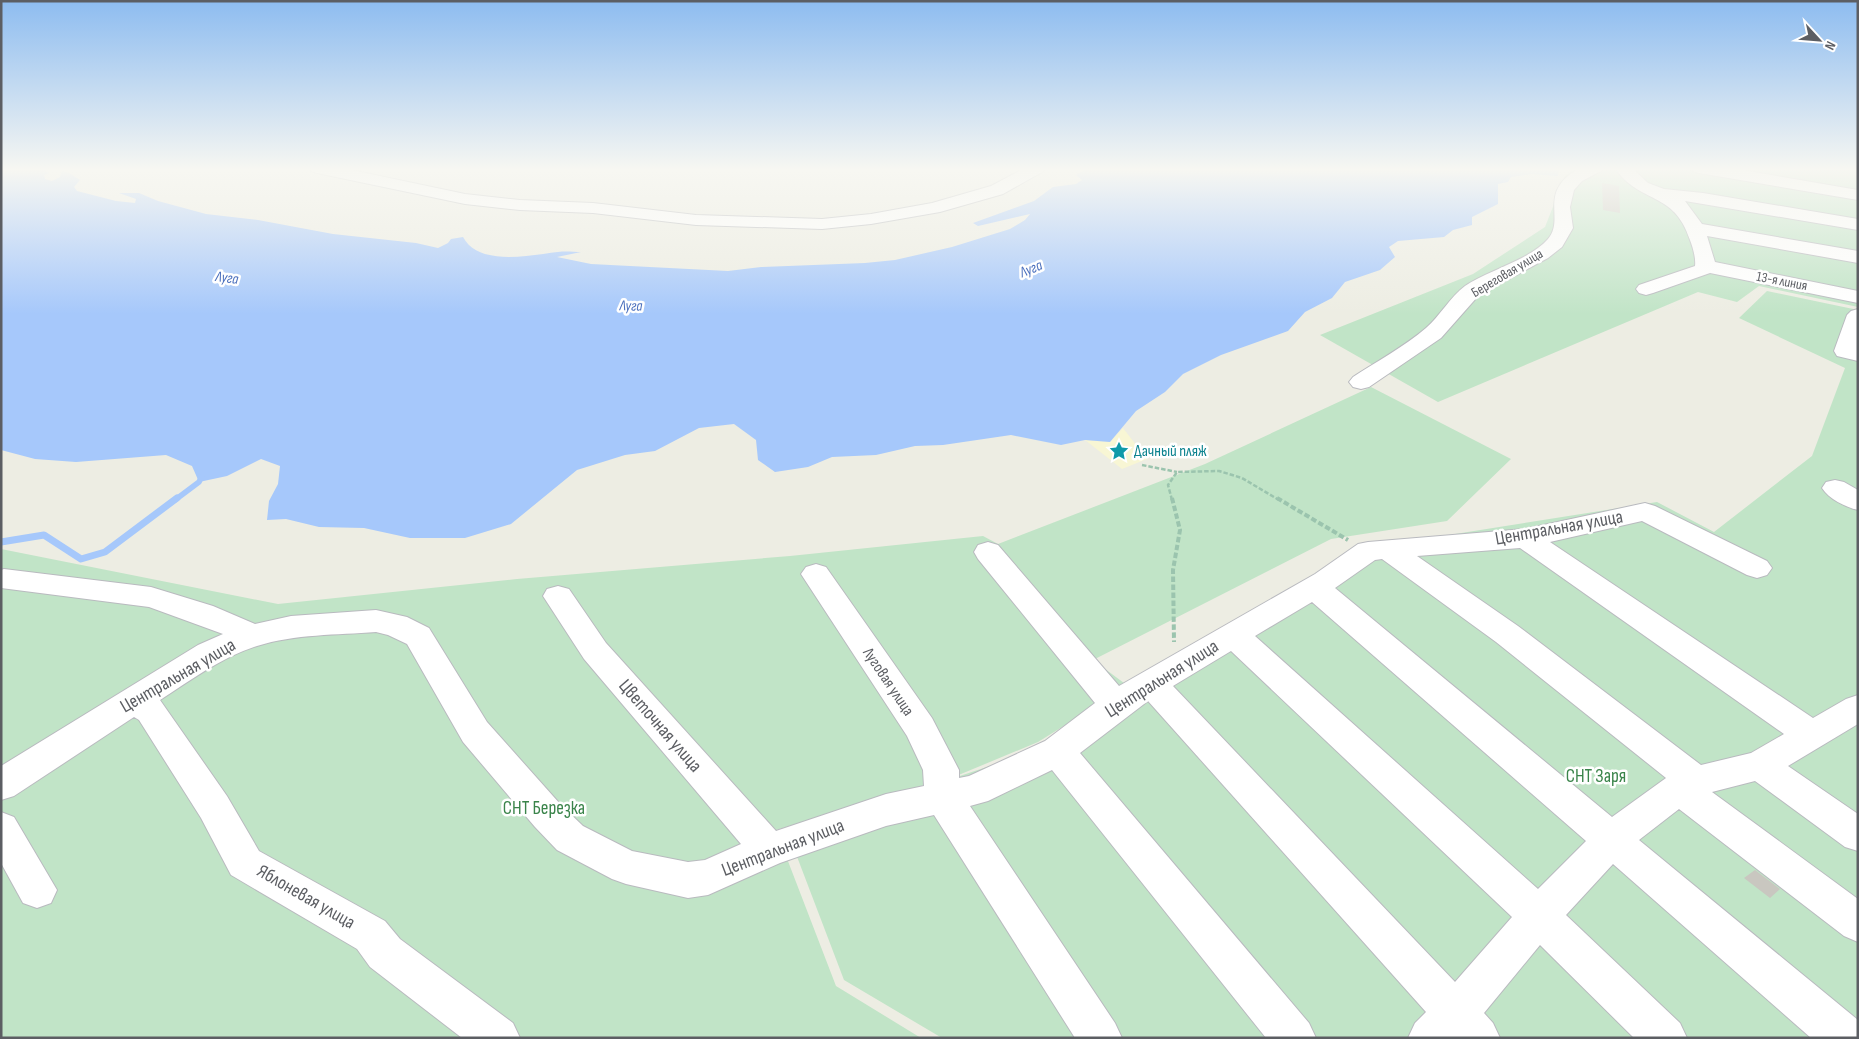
<svg xmlns="http://www.w3.org/2000/svg" width="1859" height="1039" viewBox="0 0 1859 1039" font-family="'Sofia Sans Condensed',sans-serif">
<style>
.green{fill:#c1e4c7}
.sand{fill:#f8f6d4}
.water{fill:#a6c8fb}
.lines{fill:none;stroke-linecap:round;stroke-linejoin:round}
.stream-far1{stroke:#a6c8fb;stroke-width:5.5}
.stream{stroke:#a6c8fb;stroke-width:7}
.building{fill:#c9c7c0}
.minor-casing{stroke:#b9babf;stroke-width:2}
.path-far1{stroke:#9bc4ae;stroke-width:2.5;stroke-dasharray:4.5 2;stroke-linecap:butt}
.path{stroke:#9bc4ae;stroke-width:4;stroke-dasharray:5.5 2.5;stroke-linecap:butt}
.minor{fill:#fff;fill-rule:evenodd}
.labels{text-anchor:middle;dominant-baseline:central;stroke-width:5;stroke-linejoin:round;paint-order:stroke}
.far-street-label{font-size:14px;fill:#5c5e63;stroke:#fff}
.far-water-label{font-size:15px;font-style:italic;fill:#4a6fbd;stroke:#fff}
.culture-label{font-size:16px;fill:#0d838f;stroke:#fff;text-anchor:start}
.street-label{font-size:16px;fill:#5c5e63;stroke:#fff}
.near-street-label{font-size:19px;fill:#5c5e63;stroke:#fff}
.near-park-label{font-size:19px;fill:#3a844a;stroke:#fff}
</style>
<rect width="100%" height="100%" fill="#edede3"/>
<!-- green -->
<path class="green" d="M1577 168H1858V307L1759 286 1737 302 1698 292 1438 402 1320 335 1473 274 1545 227 1565 176Z
M1767 291 1858 310V1038H942L844 980 788 833 1044 748 1364 563 1411 541 1657 502 1714 532 1812 456 1845 368 1739 318Z
M1371 387 1511 459 1447 521 1331 539 1093 660 1128 686 1038 742 961 774 776 830 836 986 921 1038H1V549L278 604 517 579 790 556 983 536 998 544 1205 464Z"/>
<!-- sand -->
<path class="sand" d="M1123 428 1147 459 1122 469 1085 440 1110 442Z"/>
<!-- water -->
<path class="water" d="M1 168H40L49 173 44 175 45 179 52 181 60 177 62 171 69 173 80 180 74 187 77 191 116 201 135 203 136 199 119 193H139L158 201 206 214 258 220 333 234 416 243 438 248 448 243 451 239 463 237C479 267 531 255 558 252 566 251 574 252 581 252L557 257 591 264 728 271 761 267 865 263 895 260 952 247 1010 229 1025 220 1030 214 978 226 973 223 1034 201 1053 187 1076 184 1082 180 1076 175 1088 168H1559L1558 176 1532 174 1511 177 1508 182 1498 184V204L1472 217V225L1453 230 1444 237 1398 241 1389 247 1395 257 1380 270 1345 282 1332 298 1305 312 1288 331 1221 355 1183 374 1165 392 1136 411 1110 442 1085 440 1061 445 1011 435 943 445 915 446 876 455 832 457 808 467 775 472 758 460 756 440 734 424 699 428 655 451 625 455 577 470 511 524 465 538H410L364 528 319 527 286 519 267 520 269 501 278 484 280 466 261 459 227 476 199 482 192 466 166 455 76 462 35 459 1 450Z"/>
<g class="lines">
<!-- stream-far1 -->
<path class="stream-far1" d="M175 500 199 482 202 476"/>
<!-- stream -->
<path class="stream" d="M1 542 44 535 81 559 105 552 177 498"/>
</g>
<!-- building -->
<path class="building" d="M1602 183 1619 186 1620 213 1603 210Z
M1755 870 1780 889 1770 898 1744 878Z"/>
<g class="lines">
<defs>
<path id="minor" d="M309 168H342L465 194 520 200 593 203 696 215 822 219 871 214 932 203 991 186 1025 168H1046L1044 171 1003 194 940 212 871 224 822 229 696 225 593 213 520 210 465 204 317 173 311 171Z
M1580 168H1603L1601 171 1582 181 1574 190 1570 207 1573 228 1562 247 1548 258 1479 295 1441 338 1369 387 1361 389 1353 387 1349 382 1353 377C1376 362 1405 346 1426 328 1440 316 1450 297 1465 286 1488 270 1530 260 1548 239 1566 218 1536 192 1580 168Z
M1615 168H1632L1648 183 1664 189 1703 193 1858 219V230L1685 201 1702 224 1858 251V263L1707 236 1715 262 1858 291V303L1710 273 1653 293 1646 295 1639 293 1636 289 1639 285 1695 266C1696 258 1693 248 1690 240 1674 190 1640 205 1615 168Z
M1691 168H1730L1858 190V200L1699 173 1693 171Z
M1858 309V361L1837 356 1834 351 1847 315 1851 311Z
M1835 480 1844 482 1858 490V510C1845 507 1829 499 1822 488L1826 482Z
M1645 503 1655 506 1767 561 1772 568 1767 575 1757 578 1747 575 1642 521 1550 542 1813 718 1846 699 1858 695V724L1788 766 1858 814V851L1845 847 1755 781 1712 792 1858 899V942L1844 936 1679 809 1639 840 1858 1020V1038H1811L1613 864 1566 915 1680 1023 1687 1038H1634L1540 945 1484 1013 1493 1023 1500 1038H1408L1415 1023 1426 1012 1148 701 1080 753 1309 1023 1316 1038H1266L1052 770 988 801 970 806 1115 1023 1122 1038H1075L934 815 886 826 780 863 708 895 688 898 626 884 612 879 557 850 535 827 463 742 407 644 388 635 376 632C337 635 295 634 257 646 222 657 191 680 160 700L227 796 259 851 385 921 400 939 513 1023 520 1038H462L370 967 357 949 231 875 201 818 139 720 134 717 14 796 1 800V766L198 645 223 634 149 607 1 588V570L4 569 151 587 213 606 255 624 291 616 376 610 407 617 429 628 487 722 561 805 583 826 632 851 688 862 705 860 741 844 584 659 543 596 547 589 558 586 569 589 606 643 776 831 886 794 924 786 923 770 907 736 801 574 806 567 816 564 826 567 932 718 959 770V778L969 776 1045 741 1095 703 978 559 974 552 978 545 988 542 998 545 1119 686 1315 574 1358 544 1368 542 1525 529ZM1520 548 1784 734 1751 753 1701 765 1518 626 1417 556ZM1382 559 1496 642 1666 778 1612 817 1335 588 1375 560ZM1312 602 1586 841 1538 889 1255 636ZM1231 651 1512 917 1455 982 1173 686Z
M1 812 14 817 57 890 51 903 37 908 23 903 1 863Z"/>
</defs>
<!-- minor casing -->
<use href="#minor" class="minor-casing"/>
<!-- path-far1 -->
<path class="path-far1" d="M1142 465 1177 472
M1172 500 1168 485 1177 472 1219 471 1242 478 1279 500"/>
<!-- path -->
<path class="path" d="M1172 498 1180 530 1173 570 1174 642
M1277 498 1348 540"/>
<!-- minor -->
<use href="#minor" class="minor"/>
</g>
<!-- sky -->
<linearGradient id="sky" x2="0" y2="1"><stop stop-color="#8dbcf0"/><stop offset="0.54" stop-color="#f7f7f2"/><stop offset="1" stop-color="#f7f7f2" stop-opacity="0"/></linearGradient>
<rect width="1859" height="314" fill="url(#sky)"/>
<!-- icons -->
<defs>
<symbol id="sight-bare" viewBox="-9 -9 18 18"><path d="M0-6L1.8-2.2L6-1.7L2.9 1.2L3.7 5.4L0 3.3L-3.7 5.4L-2.9 1.2L-6-1.7L-1.8-2.2Z" fill="#0f9aa8" stroke="#fff" stroke-width="2.5" paint-order="stroke"/></symbol>
</defs>
<g fill-rule="evenodd">
<use href="#sight-bare" x="1105" y="437" width="28" height="28"/>
</g>
<g class="labels">
<!-- far-street labels -->
<g class="far-street-label">
<text transform="translate(1507 273) rotate(-31)">Береговая улица</text>
<text transform="translate(1782 281) rotate(11)">13-я линия</text>
</g>
<!-- far-water labels -->
<g class="far-water-label">
<text transform="translate(1031 269) rotate(-23)">Луга</text>
<text transform="translate(227 278) rotate(7)">Луга</text>
<text transform="translate(631 306) rotate(1)">Луга</text>
</g>
<!-- culture labels -->
<g class="culture-label">
<text x="1134" y="451">Дачный пляж</text>
</g>
<!-- street labels -->
<g class="street-label">
<text transform="translate(888 682) rotate(56)">Луговая улица</text>
</g>
<!-- near-street labels -->
<g class="near-street-label">
<text transform="translate(1559 528) rotate(-10)">Центральная улица</text>
<text transform="translate(178 676) rotate(-30)">Центральная улица</text>
<text transform="translate(1162 679) rotate(-32)">Центральная улица</text>
<text transform="translate(660 726) rotate(49)">Цветочная улица</text>
<text transform="translate(783 848) rotate(-21)">Центральная улица</text>
<text transform="translate(306 897) rotate(30)">Яблоневая улица</text>
</g>
<!-- near-park labels -->
<g class="near-park-label">
<text x="1596" y="776">СНТ Заря</text>
<text x="544" y="808">СНТ Березка</text>
</g>
</g>
<!-- border -->
<rect width="1859" height="1039" fill="none" stroke="#5c5e63" stroke-width="5"/>
<!-- north arrow -->
<g transform="translate(1819 40) rotate(116)" stroke="#ffffff" stroke-width="4" paint-order="stroke">
<path d="M0-4L9 19L0 12L-9 19Z" fill="#5c5e63"/>
<text y="-8" font-size="14" font-weight="bold" text-anchor="middle" fill="#5c5e63">N</text>
</g>
</svg>
